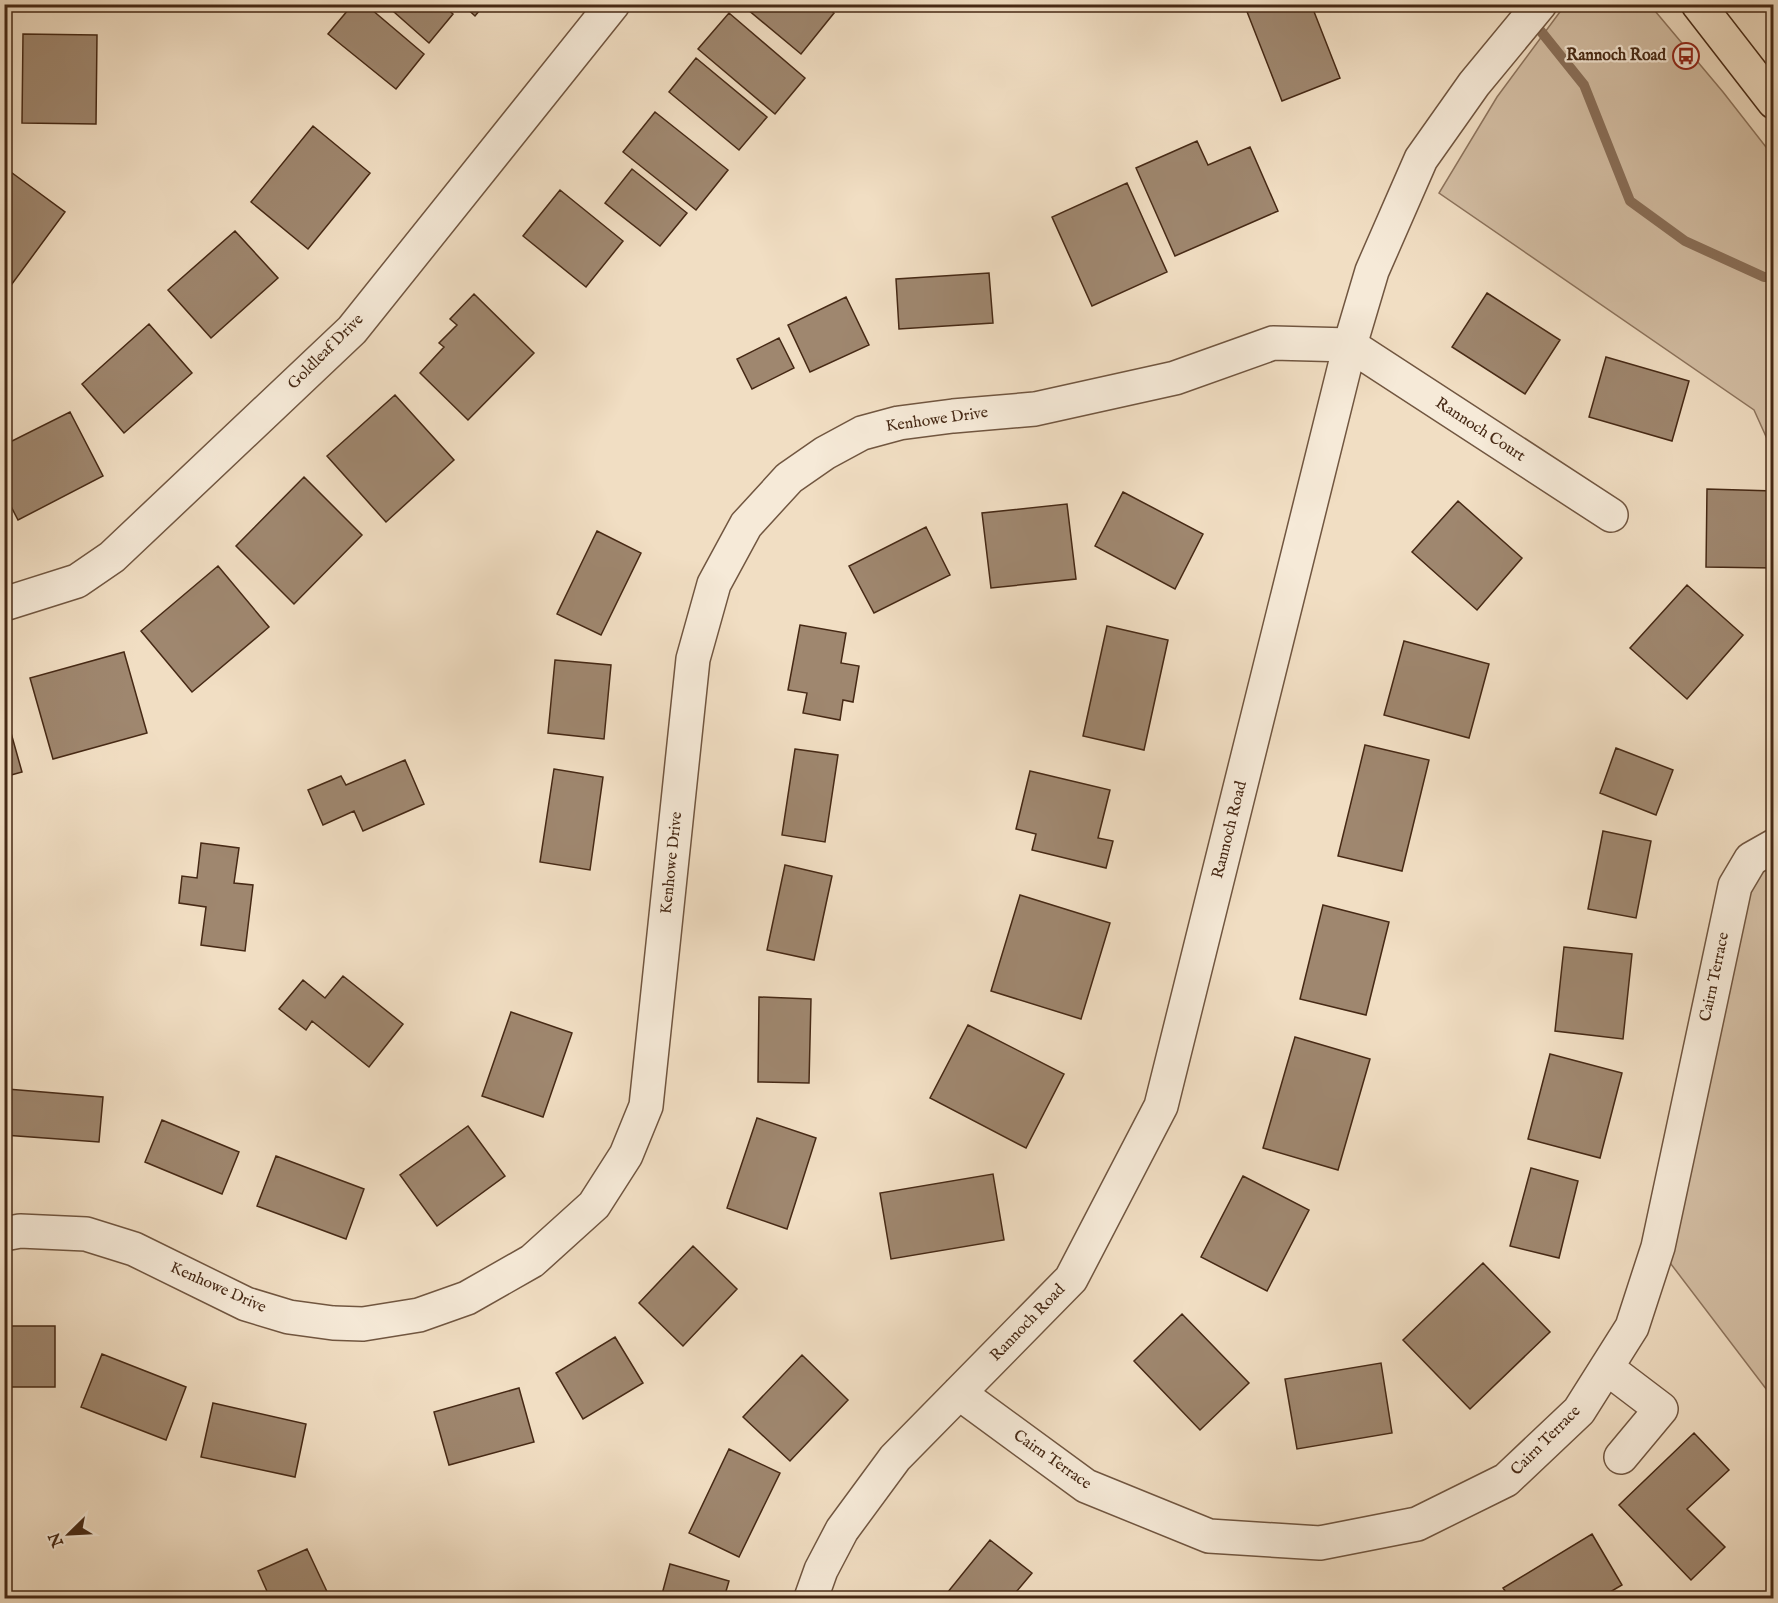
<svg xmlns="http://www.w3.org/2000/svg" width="1778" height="1603" viewBox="0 0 1778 1603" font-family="'IM FELL English',serif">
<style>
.green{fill:#d4bfa5;stroke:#8d745d;stroke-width:1.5}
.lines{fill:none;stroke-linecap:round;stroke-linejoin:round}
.stream{stroke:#8a705a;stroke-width:10}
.building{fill:#9f876f;stroke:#462915;stroke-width:1.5}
.minor-casing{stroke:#715640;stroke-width:36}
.major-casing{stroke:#462915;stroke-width:36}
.minor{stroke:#f6ead8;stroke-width:33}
.major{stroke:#f1dec3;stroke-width:33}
.labels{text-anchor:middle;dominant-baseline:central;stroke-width:4.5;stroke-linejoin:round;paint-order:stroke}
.poi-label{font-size:16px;font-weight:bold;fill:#462915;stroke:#f6ead8;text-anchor:end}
.street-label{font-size:16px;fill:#462915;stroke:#f6ead8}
</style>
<rect width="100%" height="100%" fill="#f1dec3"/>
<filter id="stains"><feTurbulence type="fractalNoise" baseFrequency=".00333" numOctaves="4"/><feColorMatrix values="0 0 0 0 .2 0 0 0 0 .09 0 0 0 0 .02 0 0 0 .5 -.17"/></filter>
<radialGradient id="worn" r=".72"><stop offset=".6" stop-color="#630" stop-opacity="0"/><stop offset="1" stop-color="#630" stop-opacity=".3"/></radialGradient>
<!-- green -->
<path class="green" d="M1565 5H1650L1723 92 1773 156V452L1754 410 1439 193 1497 97Z
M1773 846V1398L1658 1247 1735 886Z"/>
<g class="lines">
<!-- stream -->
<path class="stream" d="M1531 19 1584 85 1630 201 1685 241 1764 277H1774"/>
</g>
<!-- building -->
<path class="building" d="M353 4H365L424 54 396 89 328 34Z
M385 4H442L453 14 429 43Z
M462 4H485L475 16Z
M741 4H823L834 13 801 54Z
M1244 4H1311L1340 78 1282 101Z
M729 13 805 78 775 114 698 49Z
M23 34 97 35 96 124 22 123Z
M696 58 767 117 739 150 669 92Z
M655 112 728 170 696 210 623 152Z
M313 126 370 173 308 249 251 202Z
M1197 141 1208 165 1250 147 1278 211 1175 256 1136 168Z
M4 167 65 212 9 288 4 284Z
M632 169 687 213 660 246 605 203Z
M1127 183 1167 272 1092 306 1052 217Z
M560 190 623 241 586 287 523 236Z
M235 231 278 278 211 338 168 290Z
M989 273 993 323 899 329 896 279Z
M1487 293 1560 340 1525 394 1452 347Z
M474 294 534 353 468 420 420 373 444 347 439 343 457 325 450 319Z
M846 297 869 345 810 372 788 325Z
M149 324 192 373 124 433 82 384Z
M779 338 794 368 752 389 737 359Z
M1606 357 1689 381 1672 441 1589 417Z
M395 395 454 460 386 522 327 456Z
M70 412 103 476 18 520 4 493V445Z
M304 477 362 535 294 604 236 546Z
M1707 489 1774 491V568L1706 567Z
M1123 492 1203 534 1175 589 1095 546Z
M1458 501 1522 558 1477 610 1412 552Z
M1067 504 1076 579 991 588 982 513Z
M926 527 950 575 874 613 849 566Z
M597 531 641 553 601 635 557 614Z
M218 566 269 627 192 692 141 631Z
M1687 585 1743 635 1687 699 1630 648Z
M800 625 846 633 841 663 859 666 853 702 843 700 840 720 803 713 807 693 788 690Z
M1107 626 1168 640 1144 750 1083 736Z
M1404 641 1489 664 1469 738 1384 715Z
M124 652 147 733 53 759 30 678Z
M555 660 611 665 604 739 548 733Z
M4 708 22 772 4 777Z
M1365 745 1429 760 1402 871 1338 856Z
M1616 748 1673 770 1656 815 1600 793Z
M795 749 838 755 825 842 782 835Z
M405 760 424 804 363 831 354 811 323 825 308 790 341 776 346 785Z
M554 769 603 777 590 870 540 862Z
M1030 771 1110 790 1098 838 1113 841 1106 868 1032 850 1036 834 1016 829Z
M1603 831 1651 841 1636 918 1588 909Z
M201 843 239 848 234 883 253 885 245 951 201 945 206 907 179 903 182 876 197 878Z
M785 865 832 876 814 960 767 950Z
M1020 895 1110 923 1081 1019 991 991Z
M1323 905 1389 922 1366 1015 1300 999Z
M1564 947 1632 954 1623 1039 1555 1031Z
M343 976 403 1024 369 1067 312 1021 306 1030 279 1009 303 980 325 998Z
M759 997 811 999 809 1083 758 1082Z
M511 1012 572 1033 543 1117 482 1096Z
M968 1025 1064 1074 1026 1148 930 1098Z
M1295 1037 1370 1059 1338 1170 1263 1148Z
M1550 1054 1622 1073 1600 1158 1528 1139Z
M7 1089 103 1097 99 1142 4 1135Z
M757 1118 816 1138 787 1229 727 1208Z
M162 1120 239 1152 222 1194 145 1162Z
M468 1126 505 1176 437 1226 400 1175Z
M276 1156 364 1189 346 1239 257 1206Z
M1531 1168 1578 1181 1559 1258 1510 1246Z
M993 1174 1004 1240 891 1259 880 1193Z
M1243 1176 1309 1210 1267 1291 1201 1257Z
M693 1246 737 1289 683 1346 639 1303Z
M1483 1263 1550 1332 1470 1409 1403 1340Z
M1182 1314 1249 1383 1200 1430 1134 1361Z
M7 1326H55V1387H4V1339H7Z
M615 1337 643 1383 583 1419 556 1373Z
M102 1354 186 1387 166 1440 81 1407Z
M802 1355 848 1400 790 1461 743 1417Z
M1381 1363 1392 1433 1297 1449 1285 1379Z
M519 1388 534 1442 449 1465 434 1412Z
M213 1403 306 1424 295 1477 201 1457Z
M1694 1433 1729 1470 1687 1509 1725 1547 1691 1580 1619 1505Z
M729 1449 780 1473 739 1557 689 1533Z
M1592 1534 1622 1585 1600 1598H1510L1503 1588Z
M990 1540 1032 1573 1011 1598H943Z
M307 1549 330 1598H270L258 1571Z
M670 1564 729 1581 724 1598H661Z"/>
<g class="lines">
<defs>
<path id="minor" d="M4 604 77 581 112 557 352 330 613 4
M4 1234 20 1231 86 1234 134 1249 246 1304 289 1317 333 1323 363 1324 419 1315 467 1298 532 1261 594 1205 626 1155 646 1106 693 659 714 584 746 525 789 478 825 453 862 433 899 423 953 416 1035 409 1175 378 1273 343 1350 345 1611 515
M1607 1368 1661 1409 1621 1457
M959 1393 1086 1486 1209 1536 1320 1543 1417 1524 1506 1480 1579 1411 1632 1327 1658 1247 1735 886 1751 859 1774 846
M811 1598 821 1570 842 1530 895 1458 1071 1279 1161 1106 1350 345 1372 271 1421 159 1474 84 1540 4"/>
<path id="major" d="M1698 4 1774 102"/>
</defs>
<!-- minor casing -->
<use href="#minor" class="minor-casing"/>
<!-- major casing -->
<use href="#major" class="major-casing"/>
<!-- minor -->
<use href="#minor" class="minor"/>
<!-- major -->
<use href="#major" class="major"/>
</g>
<!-- icons -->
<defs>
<symbol id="bus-ring" viewBox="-11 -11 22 22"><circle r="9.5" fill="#f6ead8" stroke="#8f2418" stroke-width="1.5"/><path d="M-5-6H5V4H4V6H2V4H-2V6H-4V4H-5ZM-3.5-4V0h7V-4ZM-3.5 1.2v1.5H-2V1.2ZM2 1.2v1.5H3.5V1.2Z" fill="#8f2418"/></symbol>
</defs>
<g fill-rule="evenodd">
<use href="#bus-ring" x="1671" y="41" width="30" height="30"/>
</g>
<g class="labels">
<!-- poi labels -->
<g class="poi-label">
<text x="1666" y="56">Rannoch Road</text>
</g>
<!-- street labels -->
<g class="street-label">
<text transform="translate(326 352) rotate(-45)">Goldleaf Drive</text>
<text transform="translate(937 420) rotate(-8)">Kenhowe Drive</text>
<text transform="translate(1480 430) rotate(33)">Rannoch Court</text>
<text transform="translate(1230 830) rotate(-76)">Rannoch Road</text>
<text transform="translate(672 863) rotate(-84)">Kenhowe Drive</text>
<text transform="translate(1715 977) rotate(-78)">Cairn Terrace</text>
<text transform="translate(218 1288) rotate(24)">Kenhowe Drive</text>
<text transform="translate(1028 1323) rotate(-46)">Rannoch Road</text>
<text transform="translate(1546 1441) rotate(-45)">Cairn Terrace</text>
<text transform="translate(1052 1460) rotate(35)">Cairn Terrace</text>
</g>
</g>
<!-- margin -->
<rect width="1778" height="1603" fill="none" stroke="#f1dec3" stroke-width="24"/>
<rect x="6" y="6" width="1766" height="1591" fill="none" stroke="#462915" stroke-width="3"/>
<rect x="12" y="12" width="1754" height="1579" fill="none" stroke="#462915" stroke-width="1.5"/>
<!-- north arrow -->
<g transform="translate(69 1534) rotate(246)" stroke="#f6ead8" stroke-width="4.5" paint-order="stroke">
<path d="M0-4.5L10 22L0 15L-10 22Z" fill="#462915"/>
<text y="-9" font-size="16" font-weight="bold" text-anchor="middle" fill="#462915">N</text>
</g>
<rect width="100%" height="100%" filter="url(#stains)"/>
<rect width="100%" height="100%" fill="url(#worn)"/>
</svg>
